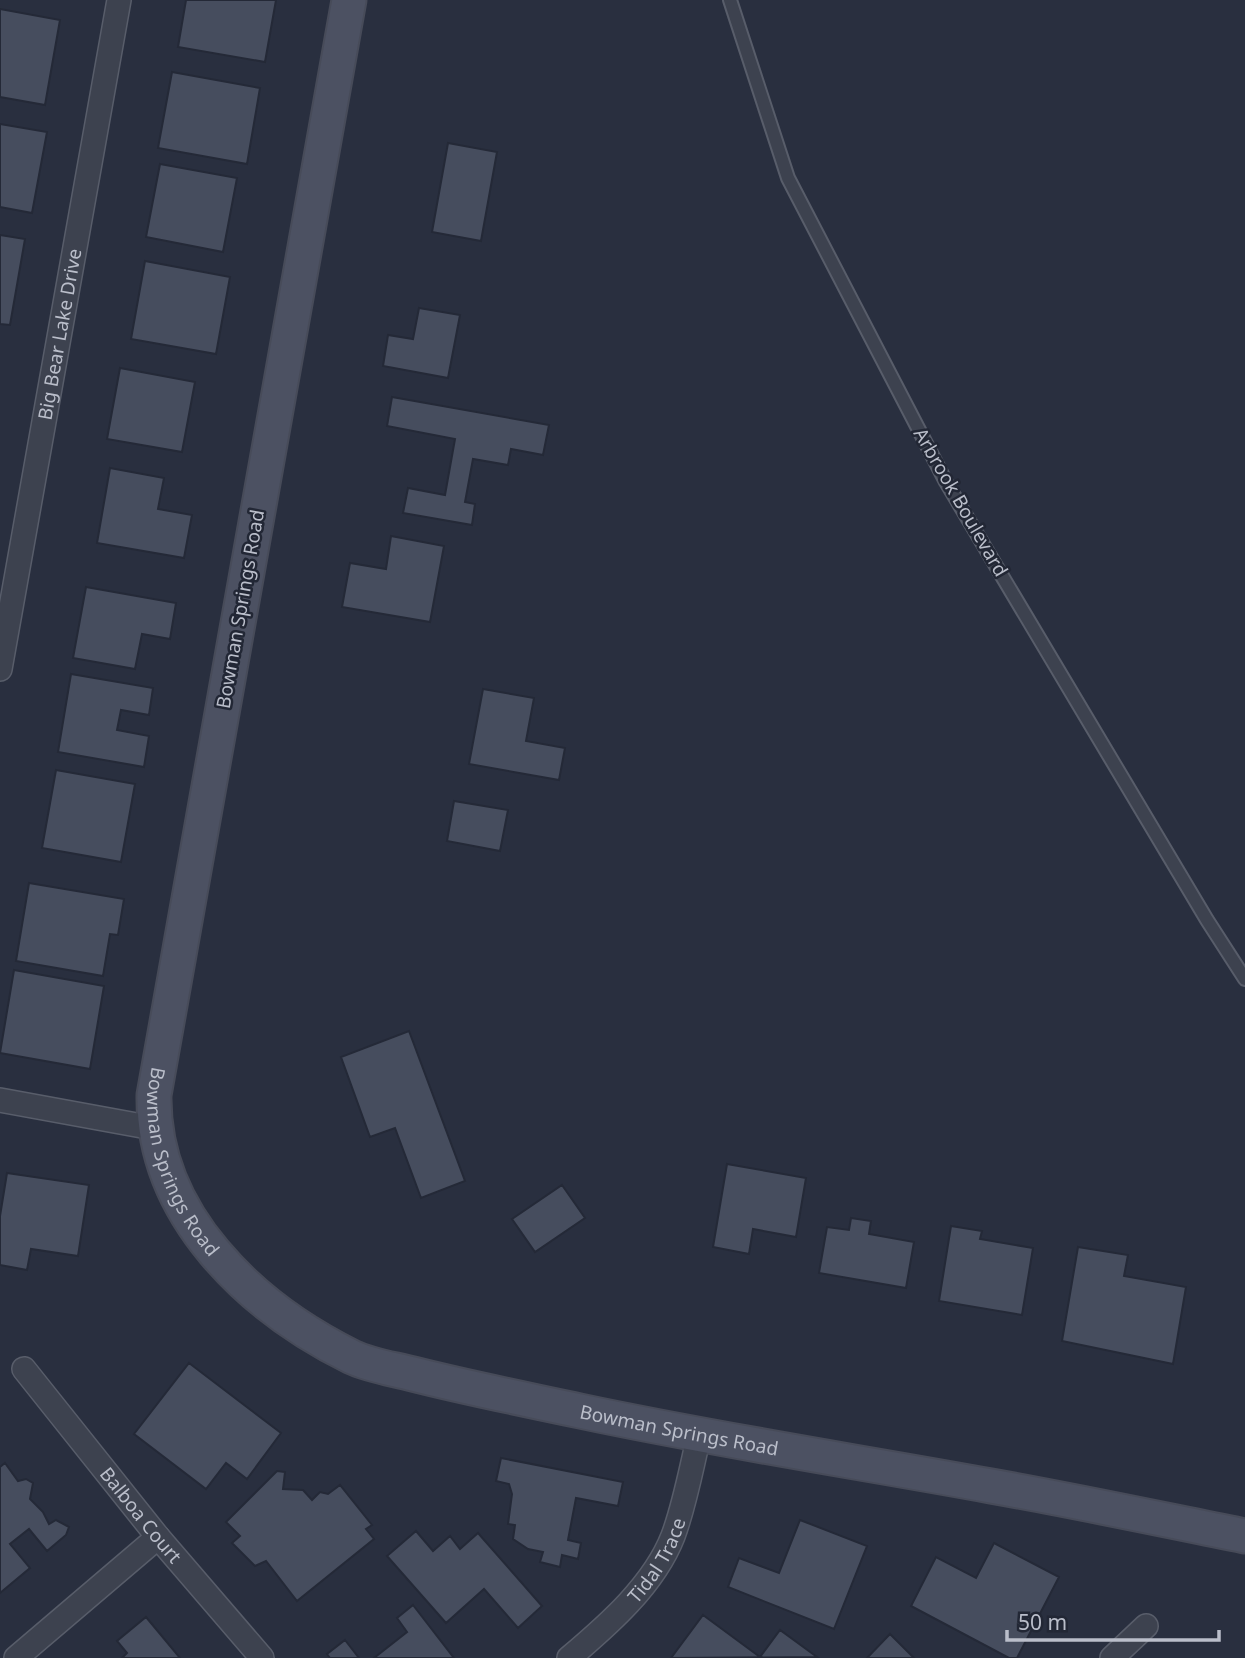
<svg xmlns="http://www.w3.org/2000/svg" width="1245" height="1658" viewBox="0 0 1245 1658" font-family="'Noto Sans',sans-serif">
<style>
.building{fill:#464d5e;stroke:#242937;stroke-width:2}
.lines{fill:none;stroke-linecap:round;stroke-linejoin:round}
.lane-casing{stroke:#585d6a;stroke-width:16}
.street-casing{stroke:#585d6a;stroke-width:26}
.secondary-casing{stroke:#474b59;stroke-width:37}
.lane{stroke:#3d424f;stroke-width:12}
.street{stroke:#3d424f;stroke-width:23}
.secondary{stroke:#4c5162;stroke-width:33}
.labels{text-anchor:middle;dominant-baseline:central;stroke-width:5;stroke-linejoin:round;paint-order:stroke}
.street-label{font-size:19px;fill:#babeca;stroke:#222735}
</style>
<rect width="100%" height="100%" fill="#292f3f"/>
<!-- building -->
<path class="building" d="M186 0H276L265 62 178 47Z
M0 9 60 20 45 105 0 97Z
M172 72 260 88 247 164 158 148Z
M0 124 47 132 32 213 0 207Z
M448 143 497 152 481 241 432 232Z
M160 164 237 178 223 252 146 237Z
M0 235 25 239 10 325 0 324Z
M145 261 230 277 216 354 131 339Z
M419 308 460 315 448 378 383 366 388 335 413 339Z
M120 368 195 382 182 452 107 439Z
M392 397 549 425 543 455 511 449 508 465 473 459 465 502 475 504 472 525 403 513 408 488 445 495 455 439 387 426Z
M110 468 164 478 158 509 192 515 184 558 97 543Z
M391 536 444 546 430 622 342 607 350 563 386 569Z
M86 587 176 603 170 639 142 634 135 669 73 658Z
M71 674 153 688 149 715 121 710 117 730 149 736 144 767 58 752Z
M483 689 534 698 526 741 565 748 559 780 469 764Z
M56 770 135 784 121 862 42 848Z
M454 801 508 810 500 851 447 841Z
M29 883 124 899 118 935 110 934 103 976 16 961Z
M14 970 104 986 90 1069 0 1053Z
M409 1031 465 1181 421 1198 395 1128 370 1137 341 1057Z
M727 1164 806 1178 796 1237 753 1229 749 1254 713 1247Z
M7 1173 89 1185 78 1256 31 1249 27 1270 0 1265V1216Z
M562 1185 585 1218 535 1252 512 1219Z
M851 1218 871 1221 869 1234 914 1242 906 1288 819 1273 827 1227 849 1230Z
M951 1226 982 1231 980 1239 1033 1248 1022 1315 939 1301Z
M1078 1247 1128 1255 1124 1276 1186 1287 1173 1364 1062 1341Z
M189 1363 281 1433 247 1479 226 1463 206 1489 134 1434Z
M501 1458 623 1482 618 1506 576 1498 568 1540 581 1543 578 1559 562 1555 560 1567 540 1562 543 1552 528 1549 513 1539 515 1525 508 1524 512 1494 509 1484 496 1481Z
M5 1463 18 1481 26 1479 33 1483 30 1499 43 1512 49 1524 56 1520 69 1527 66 1535 47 1551 29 1529 10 1544 30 1568 0 1593V1467Z
M277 1471 285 1472 283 1489 303 1490 312 1500 320 1492 328 1494 340 1485 372 1525 366 1529 374 1539 297 1601 266 1561 255 1566 232 1543 240 1536 226 1522Z
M800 1520 867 1546 834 1629 728 1587 739 1558 779 1573Z
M416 1531 433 1551 450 1536 460 1549 478 1533 542 1606 518 1628 484 1589 446 1623 387 1556Z
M994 1543 1059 1577 1017 1658H1009L911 1606 936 1557 976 1578Z
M413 1605 454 1658H374L407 1632 397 1618Z
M703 1615 760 1657 780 1630 817 1657 671 1658Z
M146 1617 180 1658H122L127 1653 117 1641Z
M890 1634 914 1658H867Z
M345 1640 359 1658H330L327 1654Z"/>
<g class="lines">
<defs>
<path id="lane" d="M730 0 788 178 946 482 1207 920 1245 979"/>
<g id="street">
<path id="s1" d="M0 669 119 0"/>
<path d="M0 1100 153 1128"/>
<path id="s2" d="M24 1369 158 1537 262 1658"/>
<path d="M16 1658 158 1537"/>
<path id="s3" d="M569 1658C608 1625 654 1585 673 1536 685 1504 691 1469 699 1436"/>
<path d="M1112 1658 1146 1626"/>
</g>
<g id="secondary">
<path id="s4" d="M349 0 154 1095C152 1215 251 1307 352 1357 371 1366 394 1369 413 1374 468 1388 524 1399 580 1411 716 1440 854 1461 991 1486 1076 1501 1160 1519 1245 1536"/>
</g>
</defs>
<!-- lane casing -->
<use href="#lane" class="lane-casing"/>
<!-- street casing -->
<use href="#street" class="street-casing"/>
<!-- secondary casing -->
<use href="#secondary" class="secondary-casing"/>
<!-- lane -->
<use href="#lane" class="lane"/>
<!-- street -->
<use href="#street" class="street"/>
<!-- secondary -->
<use href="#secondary" class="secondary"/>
</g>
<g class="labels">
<!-- street labels -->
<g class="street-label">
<text stroke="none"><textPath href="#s1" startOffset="340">Big Bear Lake Drive</textPath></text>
<text transform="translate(961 502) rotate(60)">Arbrook Boulevard</text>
<text transform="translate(240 609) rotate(-80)">Bowman Springs Road</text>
<text stroke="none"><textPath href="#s4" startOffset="1185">Bowman Springs Road</textPath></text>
<text stroke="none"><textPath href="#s4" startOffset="1794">Bowman Springs Road</textPath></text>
<text stroke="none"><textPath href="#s2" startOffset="187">Balboa Court</textPath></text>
<text stroke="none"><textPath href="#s3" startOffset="133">Tidal Trace</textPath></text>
</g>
</g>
<!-- scale -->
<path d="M1007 1630v10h212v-10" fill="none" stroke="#babeca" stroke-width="3.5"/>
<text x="1018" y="1630" font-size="21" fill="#babeca" stroke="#222735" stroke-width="5" paint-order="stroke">50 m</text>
</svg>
